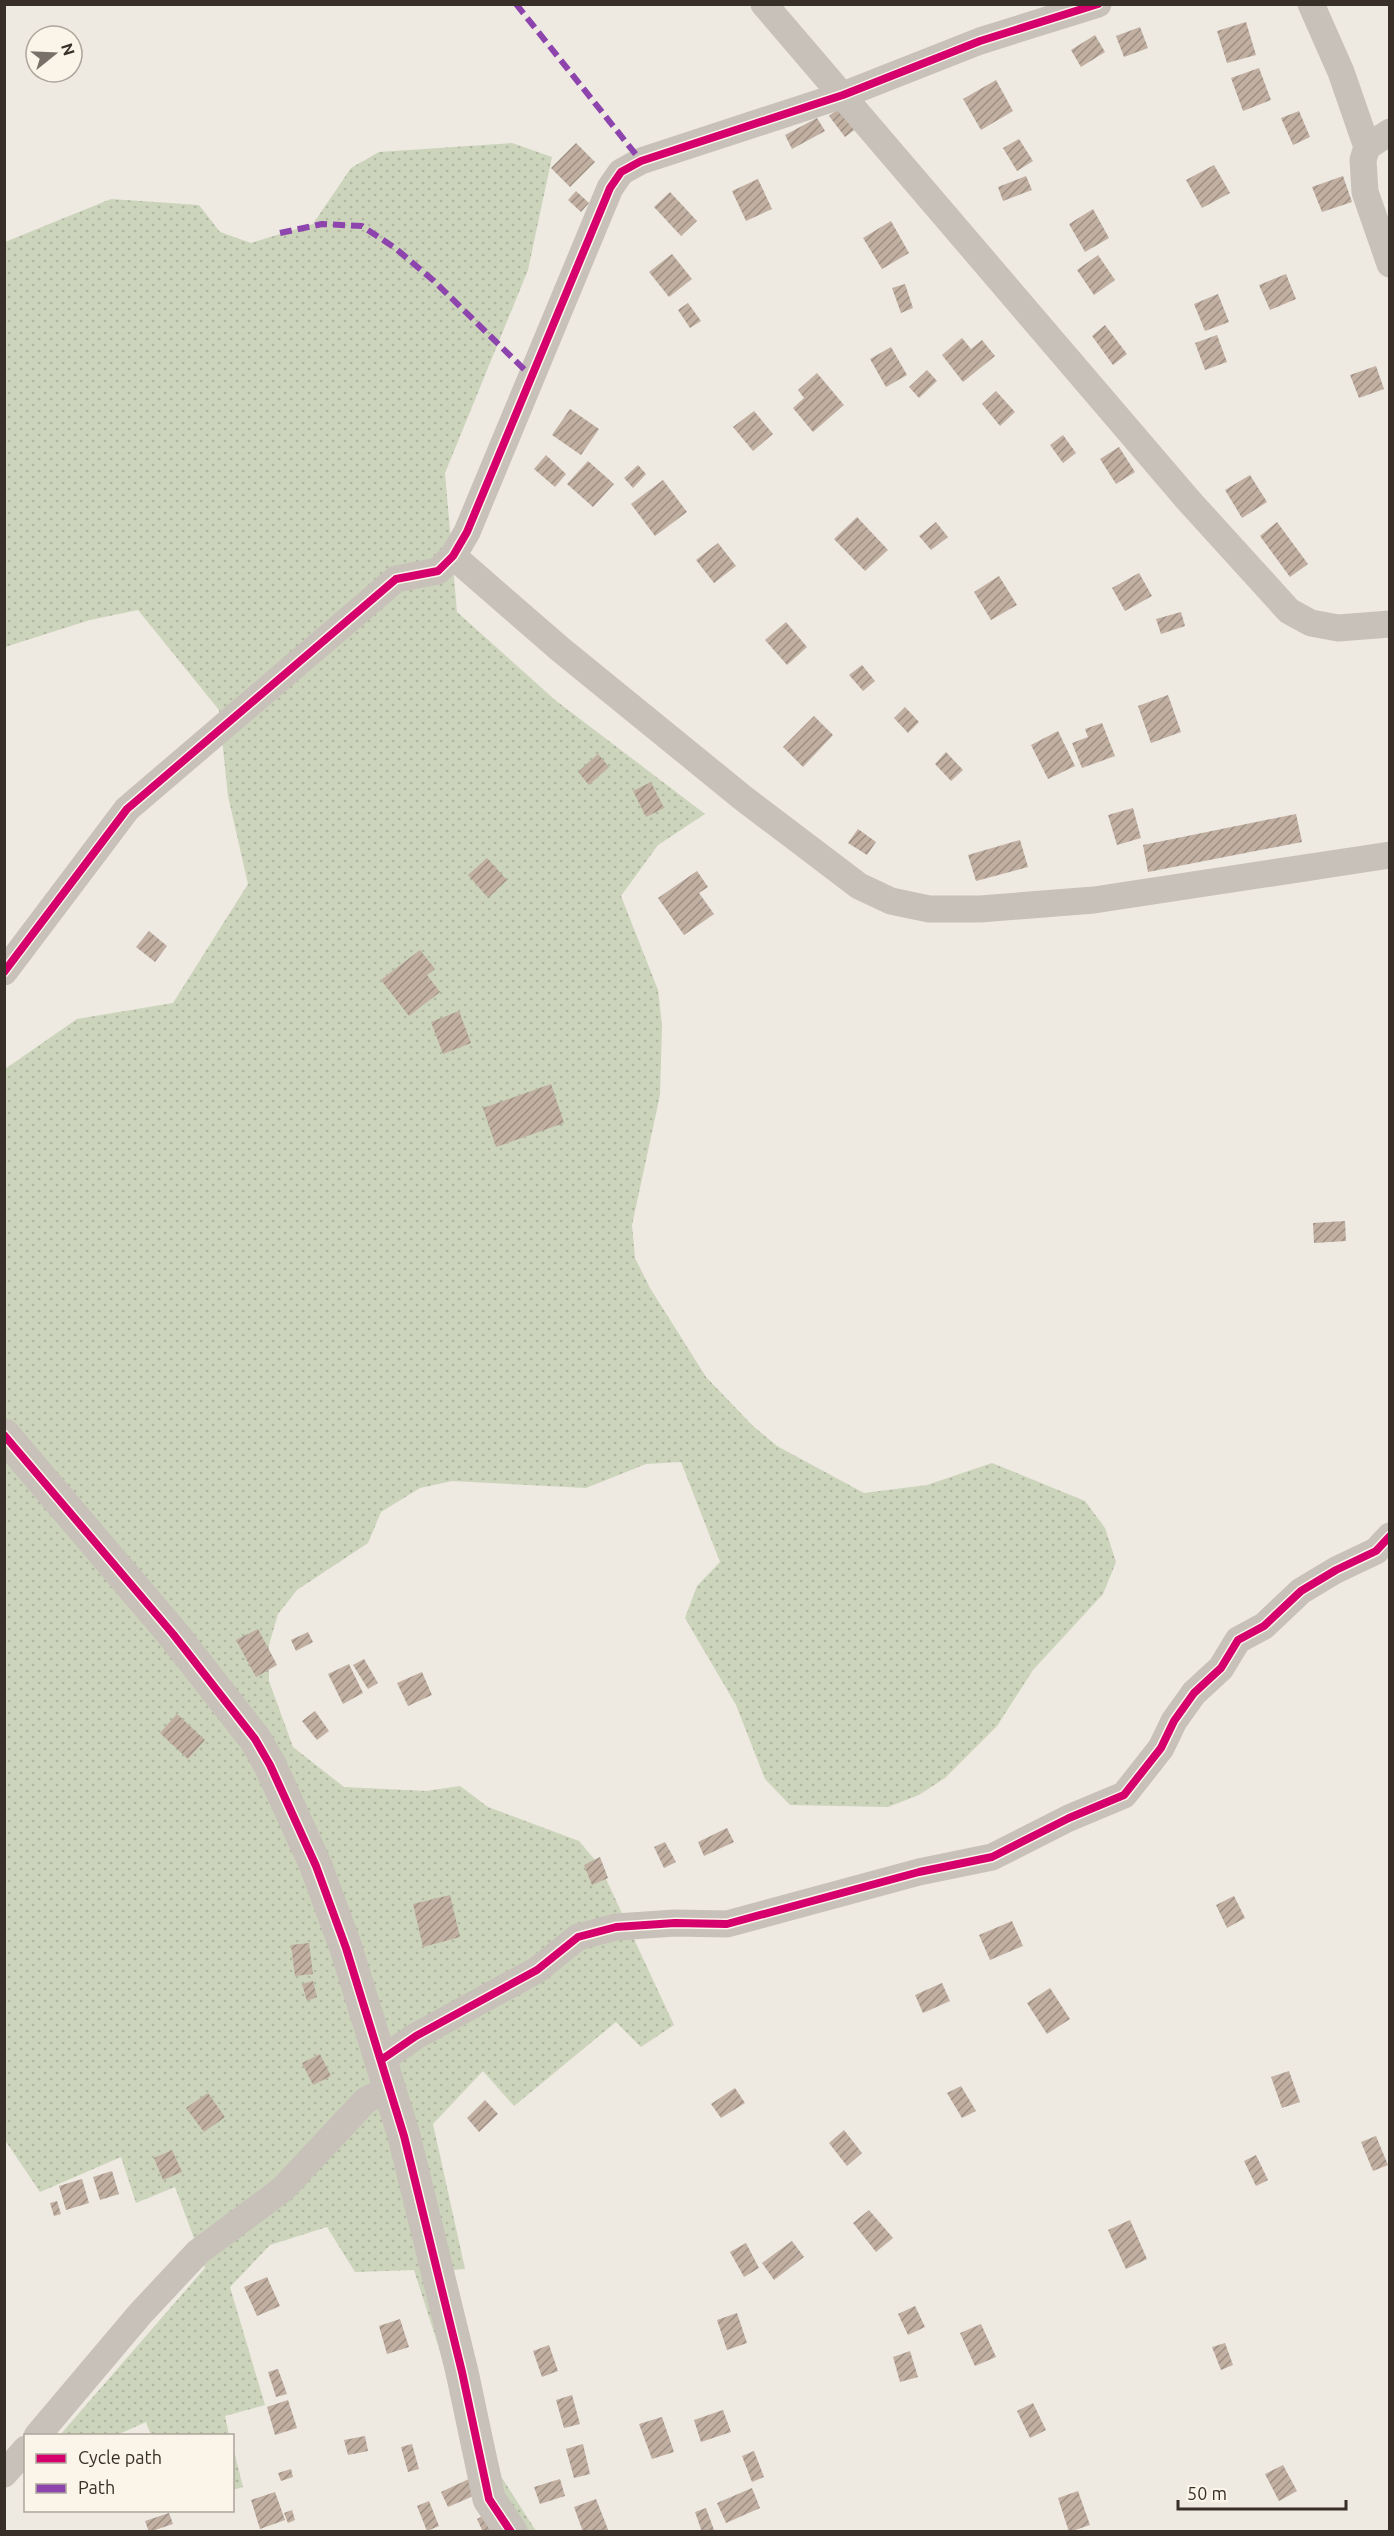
<svg xmlns="http://www.w3.org/2000/svg" width="1394" height="2536" viewBox="0 0 1394 2536" font-family="Ubuntu,sans-serif">
<style>
.grass{fill:url(#grass-dots)}
.building{fill:url(#building-hatch)}
.lines{fill:none;stroke-linecap:round;stroke-linejoin:round}
.minor{stroke:#c7c1ba;stroke-width:27}
.tertiary{stroke:#c7c1ba;stroke-width:33}
.quiet{stroke:#8e44ad;stroke-width:6;stroke-dasharray:12 6;stroke-linecap:butt}
.cycleway-casing{stroke:#faf4e9;stroke-width:11}
.cycleway{stroke:#d6006c;stroke-width:8}
</style>
<defs>
<pattern id="grass-dots" width="8" height="8" patternUnits="userSpaceOnUse" patternTransform="scale(1.5)"><rect width="8" height="8" fill="#ccd4bb"/><path d="M2 2h.1M6 6h.1" fill="none" stroke="#b0b6a1" stroke-width="1.8" stroke-linecap="round"/></pattern>
<pattern id="building-hatch" width="6" height="6" patternUnits="userSpaceOnUse" patternTransform="scale(1.5)"><rect width="6" height="6" fill="#c1afa2"/><path d="M-1 1l2-2M0 6l6-6M5 7l2-2" fill="none" stroke="#9e8f84"/></pattern>
</defs>
<rect width="100%" height="100%" fill="#eee9e1"/>
<!-- grass -->
<path class="grass" d="M512 143 552 157 528 270 445 473 457 612 555 700 705 814 658 845 621 896 658 990 662 1025 660 1095 632 1225 635 1258 650 1288 706 1377 753 1426 777 1446 864 1493 927 1485 992 1463 1085 1501 1105 1528 1116 1562 1103 1594 1033 1670 997 1726 945 1778 919 1795 888 1807 790 1805 765 1779 736 1705 685 1618 697 1586 720 1562 681 1462 646 1464 586 1488 452 1481 420 1488 381 1512 368 1543 297 1590 278 1614 269 1645V1681L293 1747 344 1787 426 1791 460 1786 488 1807 579 1841 600 1866 674 2025 641 2047 616 2022 514 2106 483 2071 433 2124 465 2269 451 2270 502 2478 536 2531H511L488 2502 414 2270 355 2272 327 2227 270 2245 230 2287 265 2405 225 2416 229 2435H151L146 2422 117 2435H60L205 2268 175 2187 136 2203 121 2157 40 2192 5 2140V1069L77 1019 173 1003 248 884 228 796 219 710 138 610 90 620 5 647V242L111 199 199 205 220 232 251 243 313 224 351 168 379 152Z
M233 2447 243 2487 233 2490H232Z"/>
<!-- building -->
<path class="building" d="M1246 22 1256 55 1227 63 1217 31Z
M1140 27 1148 48 1124 57 1116 36Z
M1095 35 1105 52 1081 67 1071 50Z
M1259 68 1271 100 1243 111 1231 78Z
M996 80 1013 111 981 130 963 99Z
M841 107 857 128 845 137 829 116Z
M1299 111 1310 137 1293 145 1281 118Z
M817 118 825 131 792 149 785 135Z
M1019 139 1033 161 1017 171 1003 148Z
M576 143 595 162 570 187 551 168Z
M1214 165 1230 193 1202 208 1186 180Z
M1026 176 1032 190 1003 201 998 187Z
M1343 176 1352 202 1322 212 1312 187Z
M758 179 772 209 746 221 732 191Z
M576 191 589 203 581 212 568 200Z
M670 192 697 221 681 236 654 207Z
M1093 209 1109 238 1085 252 1069 224Z
M891 221 909 253 882 269 863 238Z
M672 254 692 279 669 297 649 272Z
M1098 255 1115 280 1094 295 1077 270Z
M1286 274 1296 299 1270 310 1259 285Z
M905 284 913 308 901 313 892 288Z
M1218 294 1229 322 1205 331 1194 304Z
M688 303 701 321 690 328 678 310Z
M1105 325 1127 354 1113 365 1092 336Z
M1217 335 1227 362 1205 370 1195 343Z
M962 338 971 349 982 340 995 356 963 382 942 355Z
M891 347 907 375 886 387 870 359Z
M1376 366 1384 389 1359 398 1350 375Z
M927 370 937 381 919 398 909 387Z
M817 373 844 405 813 432 793 408 804 398 798 390Z
M996 391 1015 412 1000 426 982 404Z
M570 409 599 429 581 455 552 435Z
M754 411 773 434 753 451 733 427Z
M1063 435 1076 453 1063 463 1050 445Z
M1119 447 1135 472 1116 484 1100 459Z
M546 455 566 474 555 487 534 469Z
M588 461 614 484 593 507 567 484Z
M638 465 646 474 633 488 624 478Z
M1250 475 1267 502 1242 518 1225 490Z
M663 480 687 512 655 536 631 504Z
M857 517 888 550 865 571 834 539Z
M936 522 948 537 931 550 919 536Z
M1277 522 1308 564 1290 577 1260 536Z
M718 543 736 566 714 583 696 560Z
M1139 573 1152 596 1125 611 1112 588Z
M999 576 1017 605 991 620 974 592Z
M1181 612 1185 626 1161 634 1156 619Z
M786 622 807 647 787 665 765 640Z
M862 665 875 681 863 691 849 675Z
M1168 695 1181 732 1151 743 1138 706Z
M905 707 919 722 908 733 894 718Z
M814 716 833 735 803 767 783 747Z
M1102 723 1115 756 1082 768 1072 743 1088 737 1085 729Z
M1058 731 1075 766 1048 779 1031 745Z
M946 752 963 770 951 781 935 764Z
M598 754 609 767 589 785 578 772Z
M651 782 664 808 646 817 633 791Z
M1133 808 1141 838 1117 845 1108 815Z
M1296 814 1302 842 1148 872 1143 845Z
M858 829 876 842 867 855 848 843Z
M1020 840 1028 867 976 881 968 855Z
M487 858 507 880 488 898 468 875Z
M697 871 708 887 699 893 714 914 684 935 658 898Z
M149 931 167 946 155 962 136 947Z
M420 950 435 969 427 975 440 992 409 1016 381 980Z
M459 1011 471 1043 443 1054 431 1022Z
M551 1084 564 1123 496 1147 483 1108Z
M1345 1221 1346 1241 1314 1243 1313 1223Z
M258 1629 277 1665 256 1677 236 1640Z
M308 1632 313 1642 296 1651 291 1640Z
M364 1659 378 1683 368 1689 353 1665Z
M349 1664 363 1693 343 1704 328 1674Z
M422 1672 432 1695 408 1706 397 1683Z
M315 1711 329 1731 317 1740 302 1721Z
M177 1714 205 1740 188 1759 160 1733Z
M727 1828 734 1842 704 1856 698 1842Z
M665 1842 676 1862 664 1868 654 1847Z
M600 1857 608 1878 592 1885 584 1865Z
M450 1895 460 1937 423 1947 413 1904Z
M1234 1896 1245 1918 1227 1928 1216 1905Z
M1012 1921 1023 1946 990 1960 979 1935Z
M309 1943 313 1974 295 1976 291 1945Z
M313 1981 317 1997 307 2001 302 1984Z
M942 1983 950 2001 923 2013 915 1995Z
M1050 1988 1070 2019 1047 2034 1027 2003Z
M320 2054 331 2076 313 2085 302 2063Z
M1289 2071 1300 2102 1282 2108 1271 2077Z
M961 2086 976 2111 962 2118 947 2093Z
M735 2088 745 2103 721 2118 711 2104Z
M208 2093 225 2117 204 2132 186 2108Z
M485 2100 498 2114 479 2132 467 2118Z
M844 2130 862 2153 847 2166 829 2143Z
M1376 2136 1388 2165 1373 2171 1361 2142Z
M172 2150 182 2172 163 2180 154 2158Z
M1256 2155 1268 2180 1256 2186 1244 2161Z
M112 2171 119 2194 100 2200 93 2177Z
M82 2179 89 2203 66 2210 59 2186Z
M57 2201 61 2214 54 2216 50 2203Z
M869 2210 893 2238 876 2252 853 2223Z
M1130 2220 1147 2259 1126 2269 1108 2230Z
M792 2241 804 2257 774 2280 762 2263Z
M746 2243 759 2268 744 2277 730 2252Z
M267 2277 280 2306 257 2316 244 2287Z
M915 2306 925 2327 908 2335 898 2314Z
M737 2313 747 2343 727 2350 717 2320Z
M400 2319 409 2347 387 2354 379 2326Z
M981 2324 996 2357 975 2366 960 2333Z
M1225 2343 1233 2365 1221 2370 1212 2347Z
M549 2345 558 2371 542 2377 533 2351Z
M910 2351 918 2377 900 2382 893 2357Z
M278 2369 287 2394 276 2397 268 2372Z
M572 2395 580 2424 564 2428 556 2400Z
M288 2400 297 2428 275 2435 267 2407Z
M1033 2403 1046 2430 1030 2438 1017 2411Z
M723 2410 731 2432 701 2442 694 2420Z
M662 2417 674 2452 652 2459 639 2424Z
M365 2436 368 2451 348 2455 344 2440Z
M412 2444 419 2469 408 2472 401 2447Z
M583 2444 590 2474 574 2478 566 2449Z
M754 2451 764 2477 752 2482 742 2456Z
M1283 2465 1297 2491 1279 2501 1265 2474Z
M291 2469 293 2477 281 2481 278 2473Z
M471 2478 478 2494 448 2507 441 2492Z
M560 2479 565 2496 540 2504 534 2487Z
M752 2488 760 2508 726 2523 717 2503Z
M1078 2491 1090 2525 1069 2532 1058 2498Z
M275 2492 285 2520 260 2529 251 2500Z
M596 2499 609 2532H583L574 2507Z
M429 2501 439 2526 427 2531 417 2506Z
M706 2508 714 2530 702 2532 695 2512Z
M292 2510 295 2520 288 2523 284 2513Z
M169 2513 173 2524 149 2532 145 2521Z
M487 2514 495 2532H483L477 2519Z"/>
<g class="lines">
<!-- minor -->
<path class="minor" d="M764 4 1189 501 1289 611 1311 623 1338 628 1390 624
M1311 4 1341 72 1367 147 1363 160 1365 192 1390 264
M1367 147 1390 132
M453 556 560 649 743 798 859 886 891 901 929 909H980L1094 900 1390 855
M4 972 127 809 396 579 438 571 453 556 467 532 610 188 621 172 641 161 843 95 980 41 1098 4
M381 2060 416 2036 537 1970 578 1937 616 1927 675 1923 727 1924 919 1872 992 1857 1069 1818 1124 1795 1161 1748 1174 1721 1194 1693 1221 1668 1238 1640 1264 1626 1301 1591 1336 1570 1376 1551 1390 1536
M37 2436 140 2314 198 2252 283 2189 366 2100 390 2089
M4 2474 26 2449"/>
<!-- tertiary -->
<path class="tertiary" d="M4 1435 173 1634 255 1739 270 1765 316 1866 346 1948 404 2136 462 2372 489 2499 511 2532"/>
<!-- quiet -->
<path class="quiet" d="M516 4 641 161
M280 233 322 224 362 226 395 248 434 281 532 377"/>
<defs>
<path id="cycleway" d="M4 972 127 809 396 579 438 571 453 556 467 532 610 188 621 172 641 161 843 95 980 41 1098 4
M4 1435 173 1634 255 1739 270 1765 316 1866 346 1948 404 2136 462 2372 489 2499 511 2532
M381 2060 416 2036 537 1970 578 1937 616 1927 675 1923 727 1924 919 1872 992 1857 1069 1818 1124 1795 1161 1748 1174 1721 1194 1693 1221 1668 1238 1640 1264 1626 1301 1591 1336 1570 1376 1551 1390 1536"/>
</defs>
<!-- cycleway casing -->
<use href="#cycleway" class="cycleway-casing"/>
<!-- cycleway -->
<use href="#cycleway" class="cycleway"/>
</g>
<!-- border -->
<rect width="1394" height="2536" fill="none" stroke="#382f28" stroke-width="12"/>
<!-- legend -->
<rect x="24" y="2434" width="210" height="78" fill="#faf4e9" stroke="#aca59c" stroke-width="1.5"/>
<rect x="36" y="2454" width="30" height="9" fill="#d6006c" stroke="#aca59c" stroke-width="1.5"/>
<text x="78" y="2464" font-size="18" fill="#382f28">Cycle path</text>
<rect x="36" y="2484" width="30" height="9" fill="#8e44ad" stroke="#aca59c" stroke-width="1.5"/>
<text x="78" y="2494" font-size="18" fill="#382f28">Path</text>
<!-- north arrow -->
<g transform="translate(54 54) rotate(72)"><circle r="28" fill="#faf4e9" stroke="#aca59c" stroke-width="1.5"/>
<path d="M0-4.5L10 22L0 15L-10 22Z" fill="#787069"/>
<text y="-9" font-size="16" font-weight="bold" text-anchor="middle" fill="#382f28">N</text>
</g>
<!-- scale -->
<path d="M1178 2500v9h168v-9" fill="none" stroke="#382f28" stroke-width="3"/>
<text x="1187" y="2500" font-size="18" fill="#382f28" stroke="#faf4e9" stroke-width="4.5" paint-order="stroke">50 m</text>
</svg>
